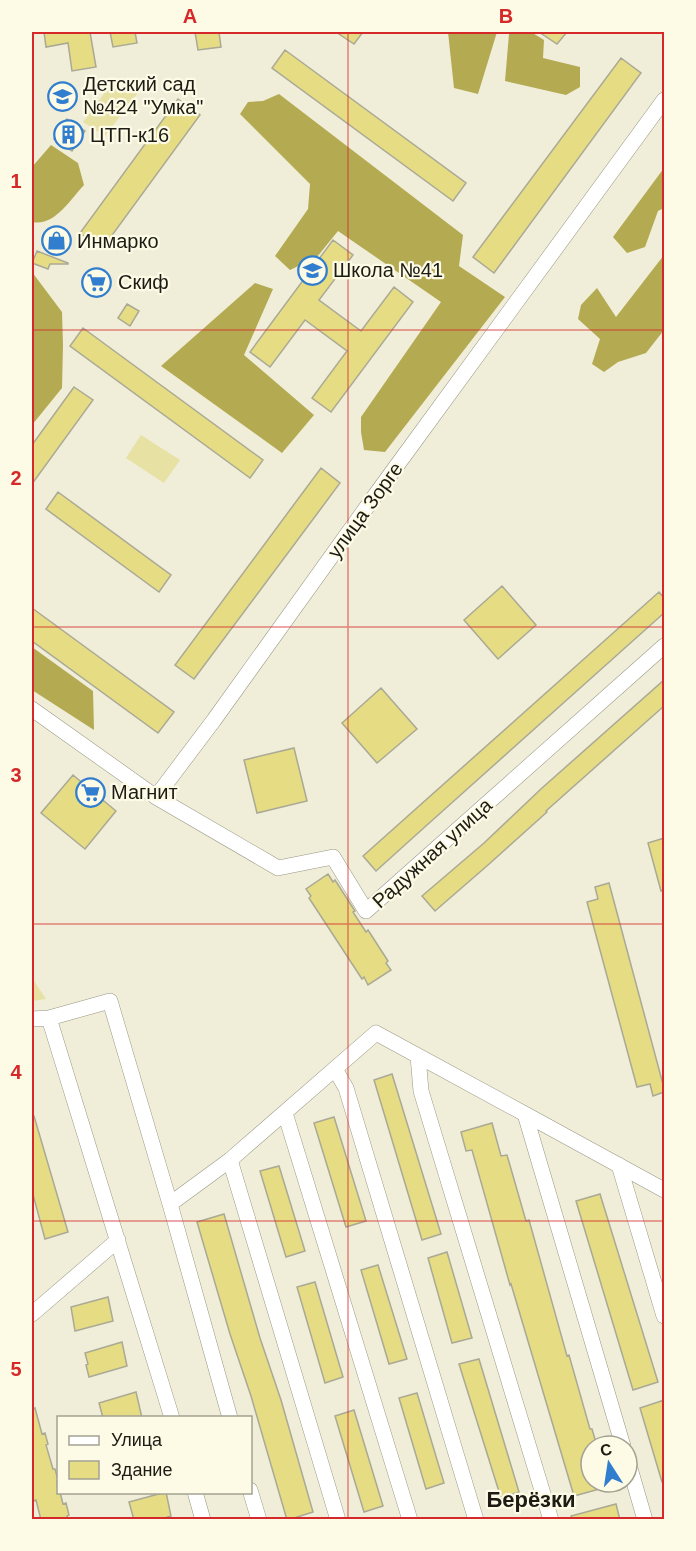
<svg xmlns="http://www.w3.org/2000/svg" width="696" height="1551" viewBox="0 0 696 1551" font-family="Helvetica,sans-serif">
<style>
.green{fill:#e7e1a4}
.forest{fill:#b3aa52}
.building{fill:#e5dc84;stroke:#aaa995;stroke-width:1.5}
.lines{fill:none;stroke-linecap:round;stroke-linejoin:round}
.minor-casing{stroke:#999784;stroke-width:16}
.minor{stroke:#fff;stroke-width:15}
.grid{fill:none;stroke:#d62828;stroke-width:1.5;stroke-opacity:0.55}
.labels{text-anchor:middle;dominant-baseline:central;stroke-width:4.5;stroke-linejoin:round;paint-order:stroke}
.poi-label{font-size:20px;fill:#1c1c14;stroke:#fdfbe6;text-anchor:start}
.street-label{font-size:20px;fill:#1c1c14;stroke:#fdfbe6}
.quarter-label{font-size:22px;font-weight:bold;fill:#1c1c14;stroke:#fdfbe6}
.neatline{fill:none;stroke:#d62828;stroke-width:2}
.grid-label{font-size:20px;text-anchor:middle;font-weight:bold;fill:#d62828}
</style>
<rect width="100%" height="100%" fill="#f0eed9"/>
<!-- green -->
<path class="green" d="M147 81 105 136 83 122 106 91Z
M141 435 180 460 164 483 126 458Z
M32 978 46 999 32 1001Z"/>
<!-- forest -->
<path class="forest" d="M448 32H497L478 94 454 88Z
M513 32H531L544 40 543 58 580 67V87L566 95 505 81 509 34Z
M279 94 463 235 459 266 505 297 385 452 364 450 361 432V417L441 302 338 231 317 257 290 270 275 256 308 209 310 184 240 114 248 102 263 101Z
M51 145 78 163 84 185C70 200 54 227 32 222V167Z
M664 168V208L658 211 645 247 627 253 613 237Z
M664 255V330L646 353 618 362 604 372 592 364 600 339 578 319 581 305 597 288 616 317Z
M32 272 62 312 63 345 62 388 32 425Z
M255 283 273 289 244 355 314 415 282 453 161 366Z
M32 647 93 691 94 730 32 690Z"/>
<!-- building -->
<path class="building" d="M44 32H90L96 67 72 71 68 43 46 47Z
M110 32H135L137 43 113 47Z
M195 32H219L221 47 198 50Z
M336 32H363L354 44Z
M539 32H567L557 44Z
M285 50 466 183 453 201 272 68Z
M621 58 641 73 494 273 473 257Z
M178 99 200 115 102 249 80 233Z
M67 119 85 131 72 151 54 139Z
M333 240 353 255 319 300 361 331 394 287 413 302 331 412 312 398 347 351 305 320 270 367 250 352Z
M37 251 68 263V264H50L48 269 32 263Z
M98 270 108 277 96 294 86 286Z
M127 304 139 311 130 326 118 318Z
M83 328 263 460 250 478 70 346Z
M74 387 93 400 32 484V445Z
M321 468 340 483 194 679 175 665Z
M58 492 171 575 159 592 46 509Z
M502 586 536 625 498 659 464 620Z
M659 592 664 598V613L427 825 376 871 363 856Z
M32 608 174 712 158 733 32 641Z
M664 680V706L546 811 547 812 488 865 435 911 422 896 484 843 542 788Z
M381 688 417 729 377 763 342 723Z
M294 748 307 801 257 813 244 760Z
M73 775 116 811 85 849 41 813Z
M664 838V890L661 891 648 843Z
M328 874 333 882 335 880 355 911 353 912 366 932 368 930 388 961 386 963 391 970 368 985 364 977 362 979 309 898 311 896 306 889Z
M609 883 664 1088V1092L653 1096 650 1084 637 1087 587 902 598 899 595 887Z
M392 1074 441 1234 422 1240 374 1080Z
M32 1116H34L68 1232 45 1239 32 1191Z
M334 1117 366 1221 346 1227 314 1123Z
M492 1123 501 1156 507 1155 526 1221 529 1220 567 1356 569 1355 590 1429H592L597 1446H591V1482H614V1485L574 1496 511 1284 510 1285 472 1150 466 1151 461 1132Z
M279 1166 305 1251 286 1257 260 1171Z
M600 1194 658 1382 633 1390 576 1201Z
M224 1214 260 1338 281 1400 313 1512 288 1520H287L251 1396 230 1334 197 1222Z
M447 1252 472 1338 452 1343 428 1258Z
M378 1265 407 1359 389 1364 361 1270Z
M315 1282 343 1377 325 1383 297 1287Z
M108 1297 113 1321 75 1331 71 1307Z
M122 1342 127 1366 89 1377 86 1365 88 1364 85 1353Z
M479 1359 519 1492 501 1498 459 1364Z
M136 1392 142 1418H103L99 1403Z
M417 1393 444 1483 426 1489 399 1398Z
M664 1400V1482H662L640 1408Z
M35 1408 42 1434 45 1433 48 1444 46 1445 53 1469H55L58 1480 57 1481 58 1492H60L63 1504 66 1503 69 1515 67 1516 68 1520H41L36 1500 33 1501 32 1495V1409Z
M354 1410 383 1506 364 1512 335 1416Z
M166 1492 171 1516 158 1520H134L129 1502Z
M616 1504 620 1520H572L571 1516Z"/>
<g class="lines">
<defs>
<path id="minor" d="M32 709 156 797 278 868 333 857 366 911 664 646
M156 797 214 720 379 490 664 100
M49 1018 172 1418
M32 1019 49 1018 110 1001 170 1204 230 1418
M418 1056 421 1091 551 1520
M335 1069 346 1088 476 1520
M285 1113 410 1520
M525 1114 664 1190
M230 1160 338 1520
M619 1165 664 1316
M170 1204 230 1160 376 1033 525 1114 623 1446
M32 1314 118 1240
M627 1458 645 1520
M250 1490 259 1520
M195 1492 203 1520"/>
</defs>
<!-- minor casing -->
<use href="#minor" class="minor-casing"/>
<!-- minor -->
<use href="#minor" class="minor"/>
</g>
<!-- grid -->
<path class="grid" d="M348 32V1520M32 330H664M32 627H664M32 924H664M32 1221H664"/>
<!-- icons -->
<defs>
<symbol id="school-ring" viewBox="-11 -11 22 22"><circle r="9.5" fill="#fdfbe6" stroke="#317ece" stroke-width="1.5"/><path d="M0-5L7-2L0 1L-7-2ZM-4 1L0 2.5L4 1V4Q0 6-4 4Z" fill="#317ece"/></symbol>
<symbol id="building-ring" viewBox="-11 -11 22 22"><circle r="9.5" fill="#fdfbe6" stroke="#317ece" stroke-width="1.5"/><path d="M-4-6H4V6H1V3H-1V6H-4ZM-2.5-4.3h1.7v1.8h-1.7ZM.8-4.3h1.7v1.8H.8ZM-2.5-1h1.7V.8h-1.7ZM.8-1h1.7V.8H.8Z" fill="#317ece"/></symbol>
<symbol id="shop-ring" viewBox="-11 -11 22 22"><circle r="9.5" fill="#fdfbe6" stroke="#317ece" stroke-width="1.5"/><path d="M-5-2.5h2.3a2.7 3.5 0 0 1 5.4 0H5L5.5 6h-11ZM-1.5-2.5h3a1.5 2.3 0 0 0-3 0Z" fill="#317ece"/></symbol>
<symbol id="supermarket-ring" viewBox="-11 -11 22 22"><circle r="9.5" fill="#fdfbe6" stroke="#317ece" stroke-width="1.5"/><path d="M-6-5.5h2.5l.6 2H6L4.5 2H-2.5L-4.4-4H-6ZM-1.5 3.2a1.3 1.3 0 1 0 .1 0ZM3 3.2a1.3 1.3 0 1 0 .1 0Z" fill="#317ece"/></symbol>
</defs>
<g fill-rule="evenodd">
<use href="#school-ring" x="46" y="80" width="33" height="33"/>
<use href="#building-ring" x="52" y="118" width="33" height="33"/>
<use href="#shop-ring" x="40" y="224" width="33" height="33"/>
<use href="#school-ring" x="296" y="254" width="33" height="33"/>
<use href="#supermarket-ring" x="80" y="266" width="33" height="33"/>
<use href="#supermarket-ring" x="74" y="776" width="33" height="33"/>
</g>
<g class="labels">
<!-- poi labels -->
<g class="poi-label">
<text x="83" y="84">Детский сад<tspan x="83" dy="23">№424 "Умка"</tspan></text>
<text x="90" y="135">ЦТП-к16</text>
<text x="77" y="241">Инмарко</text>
<text x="333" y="270">Школа №41</text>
<text x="118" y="282">Скиф</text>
<text x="111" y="792">Магнит</text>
</g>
<!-- street labels -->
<g class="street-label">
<text transform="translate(365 510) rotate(-54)">улица Зорге</text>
<text transform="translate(432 853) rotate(-42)">Радужная улица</text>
</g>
<!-- quarter labels -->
<g class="quarter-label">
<text x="531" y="1499">Берёзки</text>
</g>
</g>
<!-- border -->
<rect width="696" height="1551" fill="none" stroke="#fdfbe6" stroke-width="66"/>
<!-- legend -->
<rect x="57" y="1416" width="195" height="78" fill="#fdfbe6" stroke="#a3a292" stroke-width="1.5"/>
<rect x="69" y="1436" width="30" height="9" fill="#ffffff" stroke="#a3a292" stroke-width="1.5"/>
<text x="111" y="1446" font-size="18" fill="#1c1c14">Улица</text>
<rect x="69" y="1461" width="30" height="18" fill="#e5dc84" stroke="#a3a292" stroke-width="1.5"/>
<text x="111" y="1476" font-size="18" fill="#1c1c14">Здание</text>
<!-- north arrow -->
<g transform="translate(609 1464) rotate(348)"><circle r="28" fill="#fdfbe6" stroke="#a3a292" stroke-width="1.5"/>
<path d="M0-4.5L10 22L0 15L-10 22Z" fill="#317ece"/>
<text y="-9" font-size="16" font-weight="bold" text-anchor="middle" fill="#1c1c14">С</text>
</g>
<rect x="33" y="33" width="630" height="1485" class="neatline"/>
<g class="grid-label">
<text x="190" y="23">A</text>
<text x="506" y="23">B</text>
<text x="16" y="188">1</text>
<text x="16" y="485">2</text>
<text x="16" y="782">3</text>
<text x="16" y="1079">4</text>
<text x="16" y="1376">5</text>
</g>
</svg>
